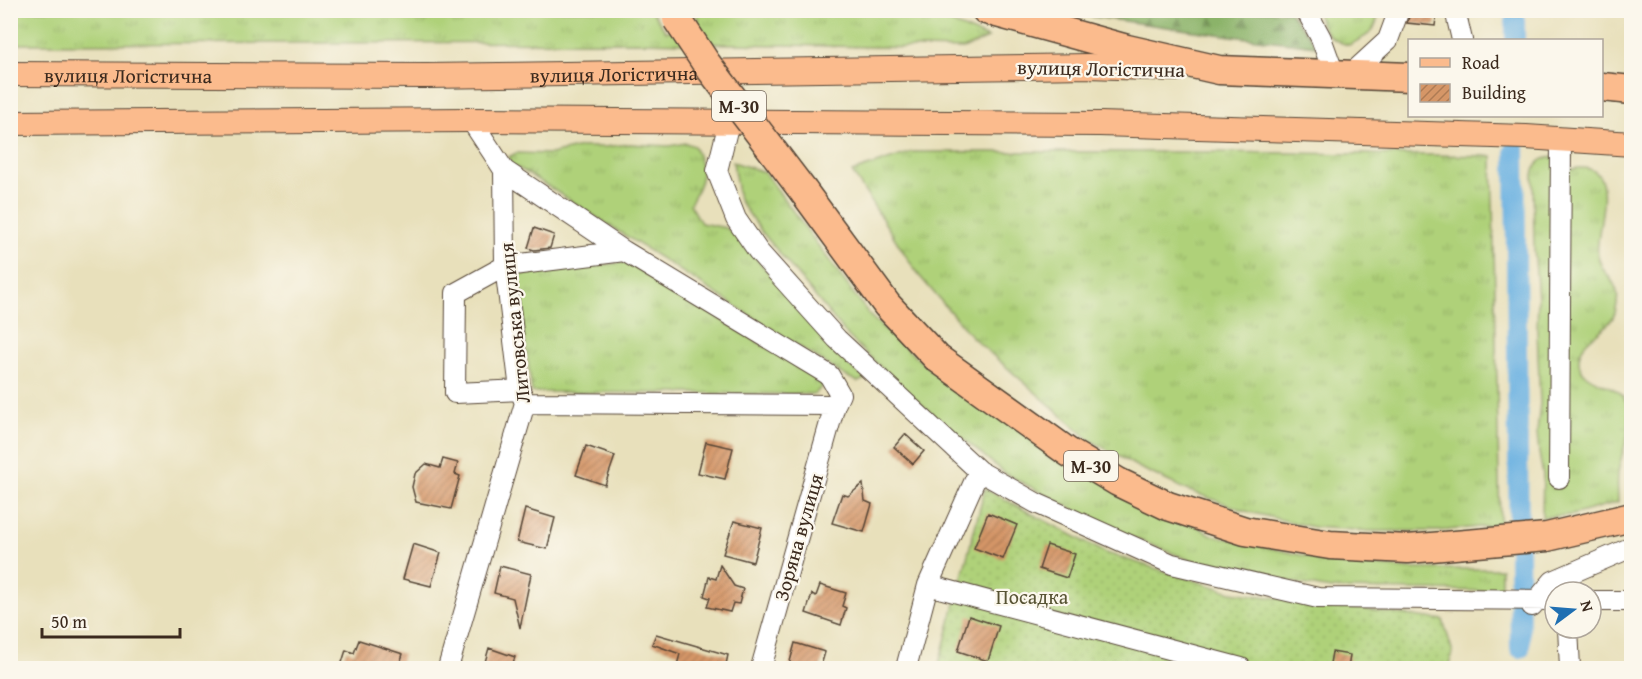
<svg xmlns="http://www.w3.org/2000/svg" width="1642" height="679" viewBox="0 0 1642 679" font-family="'Gentium Book Plus',serif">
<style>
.grass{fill:url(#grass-tufts);stroke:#757e4c;stroke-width:1.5}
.forest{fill:url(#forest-firs);stroke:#636e44;stroke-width:1.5}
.garden{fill:url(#garden-dots);stroke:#757e4c;stroke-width:1.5}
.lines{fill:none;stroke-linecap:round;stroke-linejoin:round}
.canal{stroke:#6ab1e1;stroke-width:20}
.building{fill:url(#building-hatch)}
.minor-casing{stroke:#554536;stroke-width:22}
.major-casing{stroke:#554536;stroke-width:26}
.highway-casing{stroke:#554536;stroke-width:31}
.path{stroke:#554536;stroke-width:3;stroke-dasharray:4.5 4.5;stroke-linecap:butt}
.minor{stroke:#fff;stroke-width:20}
.major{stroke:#fbbb8d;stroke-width:24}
.highway{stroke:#fbbb8d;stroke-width:28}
.highway-bridge-casing{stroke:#554536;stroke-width:31;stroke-linecap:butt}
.highway-bridge{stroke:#fbbb8d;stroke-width:28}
.labels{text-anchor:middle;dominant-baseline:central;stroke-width:4.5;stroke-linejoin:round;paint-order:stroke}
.shield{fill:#fbf7ec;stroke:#75685c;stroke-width:1.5}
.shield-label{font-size:18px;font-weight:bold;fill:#3b2a1e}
.street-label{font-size:20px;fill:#3b2a1e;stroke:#fbf7ec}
.park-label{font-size:20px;fill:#585435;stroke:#fbf7ec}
</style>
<defs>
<pattern id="grass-tufts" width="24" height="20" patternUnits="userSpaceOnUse" patternTransform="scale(1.5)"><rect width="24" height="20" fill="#afd179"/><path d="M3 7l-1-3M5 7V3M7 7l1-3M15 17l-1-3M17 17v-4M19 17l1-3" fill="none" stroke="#97b468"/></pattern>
<pattern id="forest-firs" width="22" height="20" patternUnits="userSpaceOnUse" patternTransform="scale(1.5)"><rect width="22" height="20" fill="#8bb369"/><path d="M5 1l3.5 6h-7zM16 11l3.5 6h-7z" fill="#739256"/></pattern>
<pattern id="garden-dots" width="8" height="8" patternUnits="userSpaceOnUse" patternTransform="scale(1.5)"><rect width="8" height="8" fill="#afd179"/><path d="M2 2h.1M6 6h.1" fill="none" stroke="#97b468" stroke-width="1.8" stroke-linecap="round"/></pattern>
<pattern id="building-hatch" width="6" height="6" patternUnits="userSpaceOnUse" patternTransform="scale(1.5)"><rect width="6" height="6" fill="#d59667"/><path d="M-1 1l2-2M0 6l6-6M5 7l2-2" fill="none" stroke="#ae7b54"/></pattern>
</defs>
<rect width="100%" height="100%" fill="#fbf7ec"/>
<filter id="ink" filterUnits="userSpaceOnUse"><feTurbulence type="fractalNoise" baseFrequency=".0167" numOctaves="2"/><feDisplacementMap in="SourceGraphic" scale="12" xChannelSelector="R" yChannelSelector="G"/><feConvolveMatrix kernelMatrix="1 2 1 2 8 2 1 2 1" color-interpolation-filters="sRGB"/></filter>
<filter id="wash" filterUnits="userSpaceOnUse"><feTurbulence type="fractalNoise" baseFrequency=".008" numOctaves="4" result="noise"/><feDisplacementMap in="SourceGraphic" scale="24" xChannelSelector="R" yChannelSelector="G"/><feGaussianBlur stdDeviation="1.35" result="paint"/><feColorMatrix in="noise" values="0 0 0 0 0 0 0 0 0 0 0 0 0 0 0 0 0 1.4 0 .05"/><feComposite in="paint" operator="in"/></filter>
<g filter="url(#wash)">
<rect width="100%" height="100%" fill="#e8e0bb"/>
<!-- grass -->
<path class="grass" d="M11 10H651L666 32 699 19 693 11 920 10 988 38 963 49 642 42 11 44Z
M1316 11H1379C1375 34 1369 35 1349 45 1327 40 1324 30 1316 11Z
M686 143 694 146C706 172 704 179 690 204L701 223 726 228 735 235 854 369 865 379 858 382 844 375 524 171 510 165 509 157 516 153 551 154 581 147H605L629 144 669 146Z
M912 152H1210L1492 156 1500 525 1437 531H1370L1313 527 1249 512 1187 490 1138 467 1090 440 972 337 917 273 852 172Z
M1572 156 1565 163 1572 169C1626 158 1593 232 1598 255 1602 281 1625 278 1615 313 1609 332 1580 337 1579 359 1577 383 1615 382 1624 398 1639 421 1620 451 1618 474 1617 483 1618 493 1618 502L1572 515 1542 517 1543 475 1539 453 1537 433 1540 403 1537 330 1538 299 1534 247 1533 175C1537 153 1553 158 1572 156Z
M733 162 764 172 871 317 936 375 1212 535 1332 562 1411 569H1501V591L1331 589 1208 567 1111 529 1006 474 908 393 848 336 762 232 739 200Z
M626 262 825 383 815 394 532 392 516 275Z"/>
<!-- forest -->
<path class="forest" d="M1052 11H1289L1317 46 1231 36Z"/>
<!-- garden -->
<path class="garden" d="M985 489 1106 553 1231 592 1443 620 1453 653 1448 668H938Z"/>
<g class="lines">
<!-- canal -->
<path class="canal" d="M1515 40V10
M1515 150 1520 648"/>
</g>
<g id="blocks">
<!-- building -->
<path class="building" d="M1411 10H1437L1435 26 1407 23Z
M534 228 554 235 550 248 534 250 528 248Z
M905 434 924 451 913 464 894 447Z
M706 442 733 448 725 479 698 473Z
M586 446 615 456 605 485 576 475Z
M443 459 458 463 455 474 460 476 451 509 416 502 412 487 415 474 426 464 440 468Z
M863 484 865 501 872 504 864 532 832 523 842 494 848 496Z
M525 509 555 518 547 549 517 542Z
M988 513 1017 525 1003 559 974 548Z
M734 521 762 528 753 562 723 554Z
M413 544 441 553 431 586 403 579Z
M1047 545 1075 554 1067 578 1039 569Z
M720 565 734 586 743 589 739 604 733 603 730 612 707 607 710 598 704 596 709 577 716 579Z
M500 566 531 574 520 628 513 598 494 593Z
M820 585 846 593 842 606 846 608 841 625 806 613 812 594 816 596Z
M969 616 999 626 988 661 958 651Z
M656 634 728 655 725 669H676L680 654 652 644Z
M359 640 403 654 398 669H340L346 650 354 653Z
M795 643 825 652 820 669H788Z
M489 648 515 657 511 669H483Z
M1332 652 1350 655 1348 669H1329Z"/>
</g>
</g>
<g filter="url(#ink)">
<use href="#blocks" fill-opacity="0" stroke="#554536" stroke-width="1.5"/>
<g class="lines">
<defs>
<path id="minor" d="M1306 10 1321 38 1334 74
M1455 10 1462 40
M1351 74 1388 40 1399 10
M729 122 717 171 736 219 758 251 837 339 979 471 1036 503 1172 564 1318 598 1555 600
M504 170 624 251 829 375 840 394 835 405 761 668
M520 390 455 393 456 293 505 266 624 251
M525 403 835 405
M1559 478 1561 139
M928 585 1241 668
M1591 601H1632
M1532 606 1553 581 1632 547
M1568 628 1570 668
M448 668 525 403 520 390 505 266 504 170 471 120
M906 668 928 585 979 471"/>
<g id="major">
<path id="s1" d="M10 74 427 76 1088 66 1177 69"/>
<path d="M10 123 471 120 1100 124 1526 137 1632 144"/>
</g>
<path id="highway" d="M986 10 1127 49 1219 70 1410 77
M1602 87 1632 90
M804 192 887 305 937 358 1068 452 1118 482 1168 506 1245 531 1330 545 1408 549 1547 537 1632 517"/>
</defs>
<!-- minor casing -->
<use href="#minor" class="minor-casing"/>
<!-- major casing -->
<use href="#major" class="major-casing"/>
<!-- highway casing -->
<use href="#highway" class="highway-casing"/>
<!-- path -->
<path class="path" d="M1534 10 1632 11"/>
<!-- minor -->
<use href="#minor" class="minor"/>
<!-- major -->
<use href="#major" class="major"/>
<!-- highway -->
<use href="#highway" class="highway"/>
<defs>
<path id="highway-bridge" d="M677 19 706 63 804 192"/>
</defs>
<!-- highway-bridge casing -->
<use href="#highway-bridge" class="highway-bridge-casing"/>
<!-- highway-bridge -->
<use href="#highway-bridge" class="highway-bridge"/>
</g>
</g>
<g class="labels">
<!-- shield labels -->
<g class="shield">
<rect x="712" y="91" width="54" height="30" rx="4.5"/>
<rect x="1064" y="451" width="54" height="30" rx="4.5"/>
</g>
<g class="shield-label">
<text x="739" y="106">М-30</text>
<text x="1091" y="466">М-30</text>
</g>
<!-- street labels -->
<g class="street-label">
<text transform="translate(1101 68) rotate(1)">вулиця Логістична</text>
<text stroke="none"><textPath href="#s1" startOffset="604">вулиця Логістична</textPath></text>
<text stroke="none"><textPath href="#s1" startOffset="118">вулиця Логістична</textPath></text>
<text transform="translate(514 323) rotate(-96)">Литовська вулиця</text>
<text transform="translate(798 537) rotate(-74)">Зоряна вулиця</text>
</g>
<!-- park labels -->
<g class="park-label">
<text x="1032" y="596">Посадка</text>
</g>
</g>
<!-- margin -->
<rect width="1642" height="679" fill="none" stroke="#fbf7ec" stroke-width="36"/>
<!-- legend -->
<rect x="1408" y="39" width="195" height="78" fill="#fbf7ec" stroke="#aea59a" stroke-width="1.5"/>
<rect x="1420" y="58" width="30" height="9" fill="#fbbb8d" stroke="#aea59a" stroke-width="1.5"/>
<text x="1462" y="69" font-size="18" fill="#3b2a1e">Road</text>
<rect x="1420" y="84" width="30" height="18" fill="url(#building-hatch)" stroke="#aea59a" stroke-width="1.5"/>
<text x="1462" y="99" font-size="18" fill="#3b2a1e">Building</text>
<!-- north arrow -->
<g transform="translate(1573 610) rotate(74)"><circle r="28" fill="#fbf7ec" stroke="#aea59a" stroke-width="1.5"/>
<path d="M0-4.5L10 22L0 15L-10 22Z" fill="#1f6fb2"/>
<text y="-9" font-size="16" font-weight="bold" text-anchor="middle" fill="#3b2a1e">N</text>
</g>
<!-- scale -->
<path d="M42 628v9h138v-9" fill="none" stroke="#3b2a1e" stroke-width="3"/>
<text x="51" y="628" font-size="18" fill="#3b2a1e" stroke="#fbf7ec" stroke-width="4.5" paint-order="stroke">50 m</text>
</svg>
